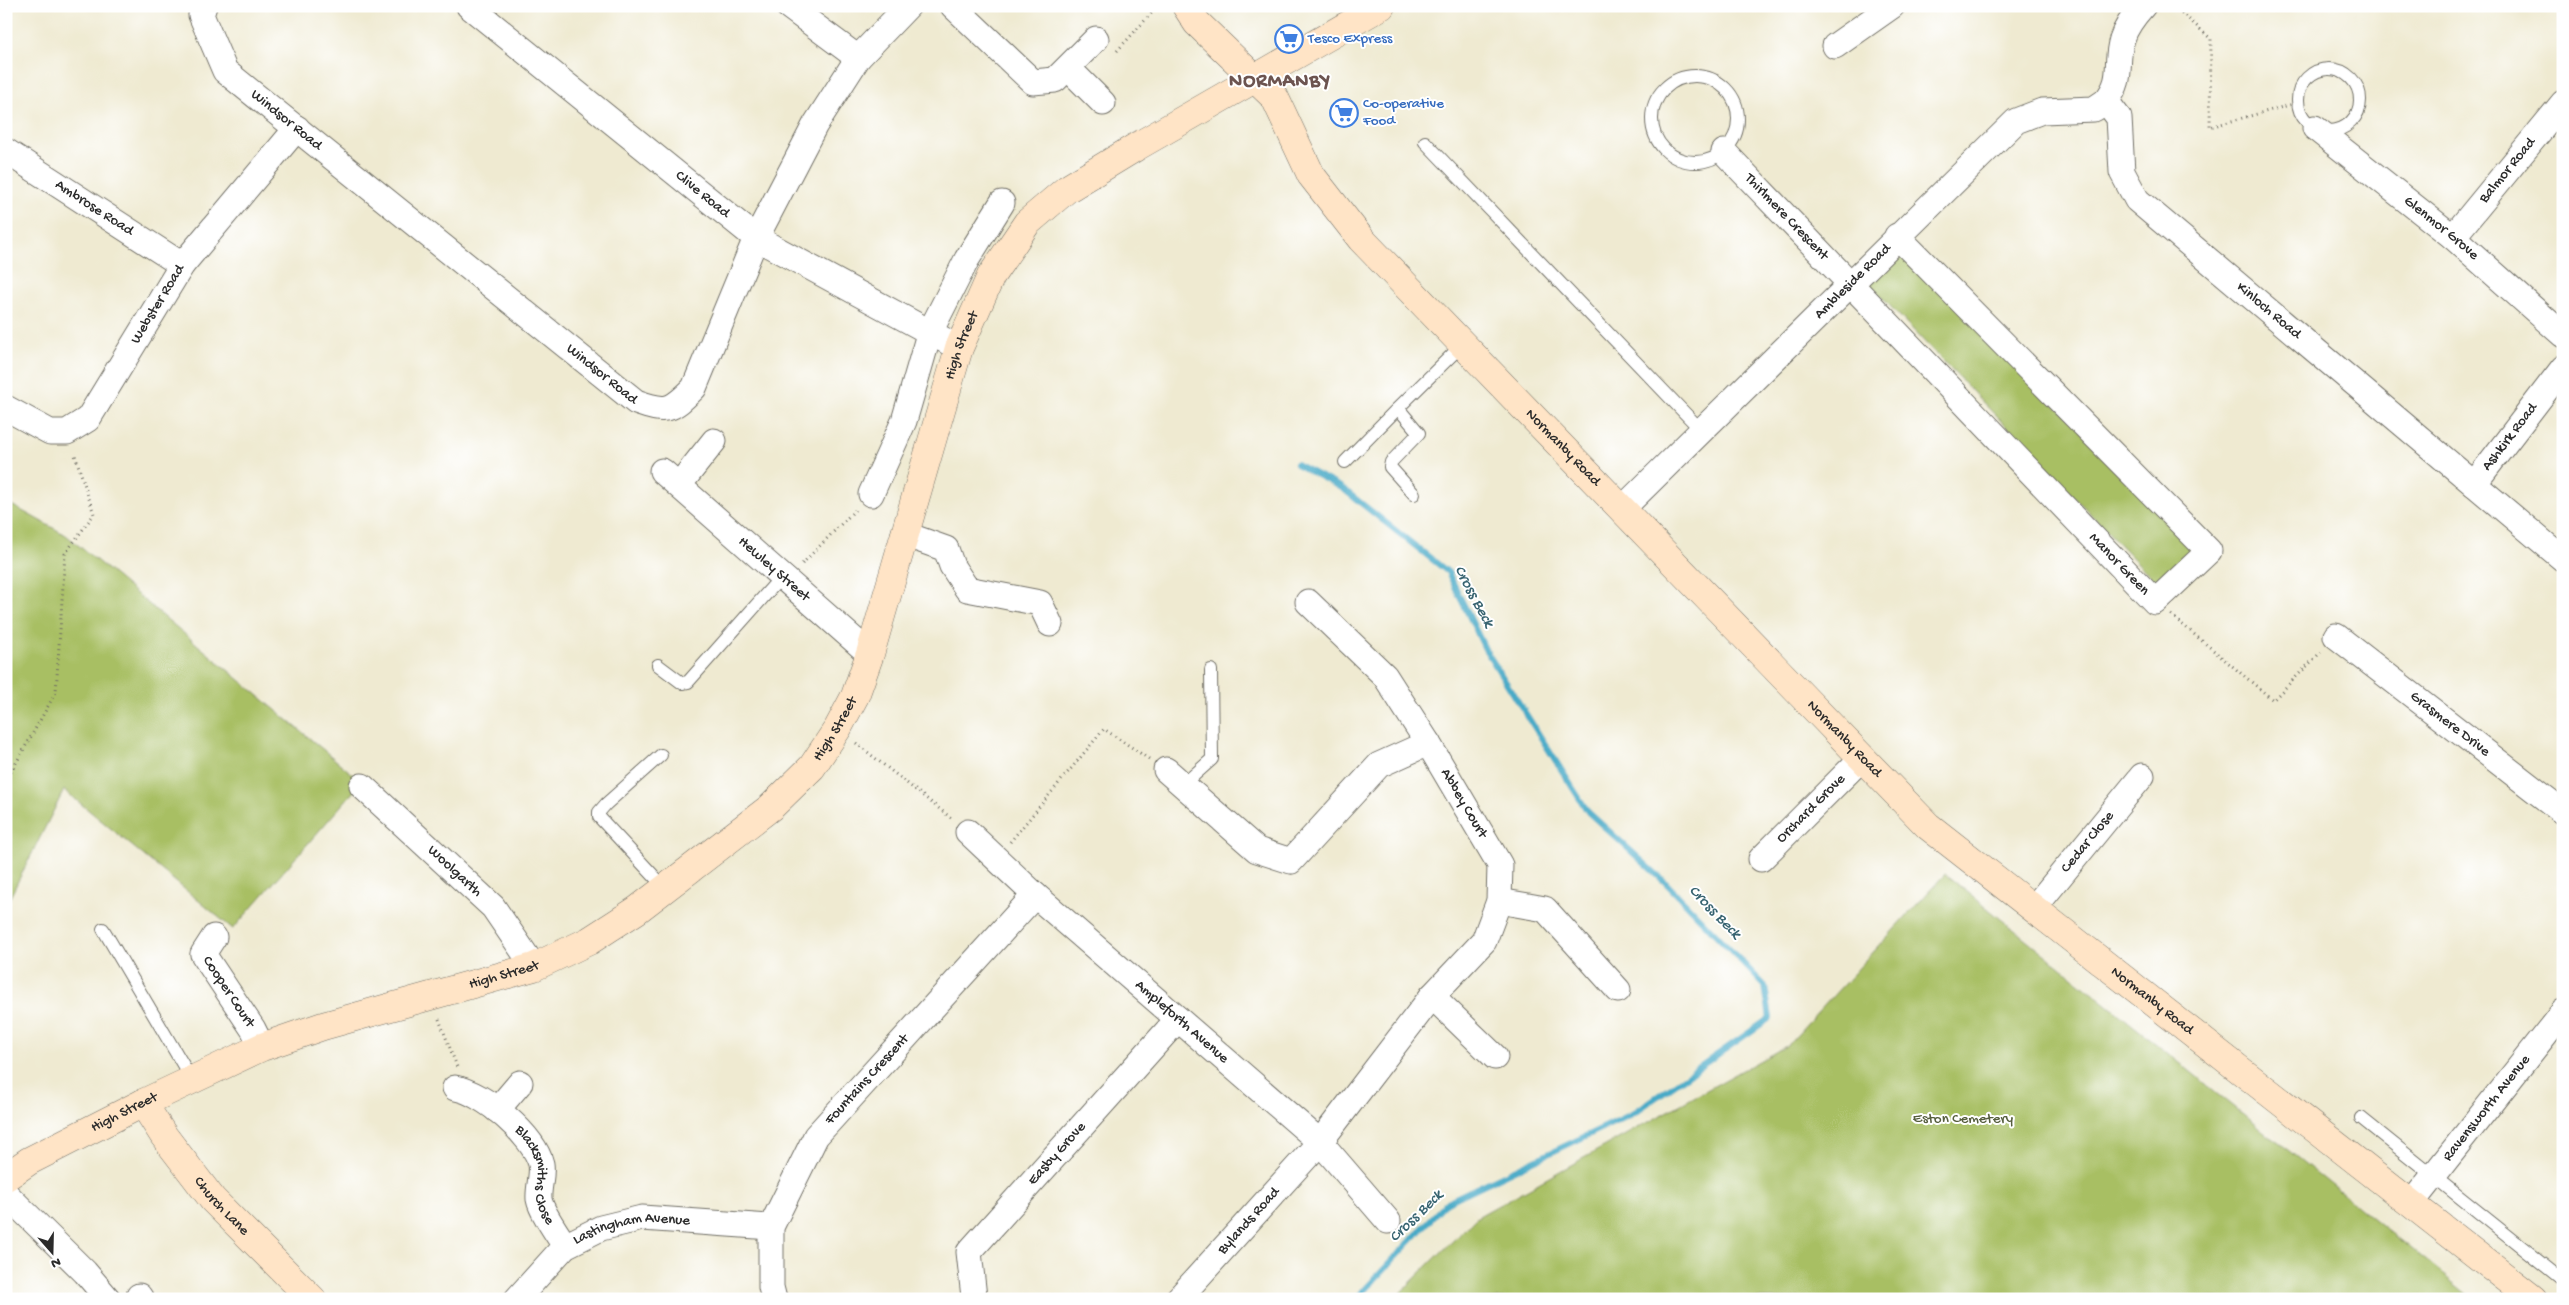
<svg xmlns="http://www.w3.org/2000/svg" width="2569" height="1305" viewBox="0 0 2569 1305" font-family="'Gochi Hand',sans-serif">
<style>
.green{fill:#a8bf64;stroke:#6a7548}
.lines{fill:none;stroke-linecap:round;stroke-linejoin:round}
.stream{stroke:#48aac7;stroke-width:6}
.lane-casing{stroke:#706e65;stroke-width:14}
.street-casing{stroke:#706e65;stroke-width:27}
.secondary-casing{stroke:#706e65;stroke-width:29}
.path{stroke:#706e65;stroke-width:3;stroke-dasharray:1 4;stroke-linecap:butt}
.lane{stroke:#fff;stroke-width:12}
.street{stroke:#fff;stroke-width:25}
.secondary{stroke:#ffe4c6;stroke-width:28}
.labels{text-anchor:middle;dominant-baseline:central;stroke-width:4;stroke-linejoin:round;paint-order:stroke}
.shop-label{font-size:15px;fill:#366cbe;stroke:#fff;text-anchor:start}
.street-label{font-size:15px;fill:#2b2b2b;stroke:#fff}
.park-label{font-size:15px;fill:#575f3f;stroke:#fff}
.water-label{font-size:16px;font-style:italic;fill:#386471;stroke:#fff}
.district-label{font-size:20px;font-weight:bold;letter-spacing:1px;fill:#6c5450;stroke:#fff}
</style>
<rect width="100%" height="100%" fill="#fff"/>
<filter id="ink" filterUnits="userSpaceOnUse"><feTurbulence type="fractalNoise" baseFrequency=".02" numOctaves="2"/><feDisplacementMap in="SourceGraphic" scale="10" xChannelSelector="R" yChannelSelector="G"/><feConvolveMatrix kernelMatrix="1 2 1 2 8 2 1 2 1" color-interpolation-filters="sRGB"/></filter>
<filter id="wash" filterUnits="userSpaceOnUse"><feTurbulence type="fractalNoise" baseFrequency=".0096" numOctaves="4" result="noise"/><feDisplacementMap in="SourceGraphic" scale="20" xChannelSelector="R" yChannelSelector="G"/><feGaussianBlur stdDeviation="1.12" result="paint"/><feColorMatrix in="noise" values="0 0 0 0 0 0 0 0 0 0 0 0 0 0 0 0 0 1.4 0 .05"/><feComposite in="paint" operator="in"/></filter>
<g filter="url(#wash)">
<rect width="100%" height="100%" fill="#efead1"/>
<!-- green -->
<path class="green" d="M1894 243 2199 549 2156 582 1864 279Z
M6 502 66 535 362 782 233 929 64 790 6 905Z
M1945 874 2473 1299H1394L1477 1217 1788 1045Z"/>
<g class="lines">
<!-- stream -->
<path class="stream" d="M1296 464 1342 488 1448 572 1485 649 1588 812 1665 882 1765 986 1770 1018 1632 1114 1447 1202 1356 1299"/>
</g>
</g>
<g filter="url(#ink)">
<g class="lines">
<defs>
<path id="lane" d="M2298 100a31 31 0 1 1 62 0a31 31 0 1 1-62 0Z
M1652 119a43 43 0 1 1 86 0a43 43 0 1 1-86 0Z
M1425 142 1701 430
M1345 462 1398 408
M1414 494 1390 467 1391 462 1419 433 1398 408 1463 344
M658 665 682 683 688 682 783 575
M661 755 606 804 599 812V817L665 888
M1183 785 1212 759 1211 670
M103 929 192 1080
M2361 1118 2563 1280"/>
<g id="street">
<path id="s1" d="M204 6 201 15 225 71 636 402C667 413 671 411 694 388L756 238 815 125 858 58 908 6"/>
<path id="s2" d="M469 6 756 238 959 348"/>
<path d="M788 6 858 58"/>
<path d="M953 6 1033 82 1055 80 1096 39"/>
<path id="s3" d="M2143 6C2134 16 2126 26 2122 39 2114 65 2125 77 2106 101L2119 118 2122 172 2137 200 2563 559"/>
<path d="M1835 46 1892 6"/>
<path d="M1068 68 1103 103"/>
<path id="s4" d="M2315 128 2453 237 2563 335"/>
<path id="s5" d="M6 151 182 265"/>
<path id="s6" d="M1724 152 2155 602 2209 551 1897 236"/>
<path id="s7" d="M2453 237 2563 103"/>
<path id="s8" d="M6 408 50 432H67L88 419 182 265 297 128"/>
<path id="s9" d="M662 471 870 654"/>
<path id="s10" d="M2474 484 2563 368"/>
<path d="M679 485 714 441"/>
<path d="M871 494 904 421 929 334 967 259 1002 203"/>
<path id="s11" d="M1622 509 2016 121 2042 111 2094 109 2106 101"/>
<path d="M904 534 946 549 952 566 967 589 1040 603 1050 624"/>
<path d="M1308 602 1385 676 1428 743"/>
<path id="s12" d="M2336 636 2563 812"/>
<path id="s13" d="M1166 770 1257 850 1291 861 1379 765 1428 743 1500 865 1499 901 1484 941 1432 996 1320 1142 1178 1299"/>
<path id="s14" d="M362 786 493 907 534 967"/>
<path id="s15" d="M968 832 1035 895 1320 1142 1388 1221"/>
<path id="s16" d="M1761 859 1861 759"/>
<path d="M1499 901 1545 909 1618 990"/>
<path id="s17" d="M2034 908 2142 776"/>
<path id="s18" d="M214 937 203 954 253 1029 262 1047"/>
<path d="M1432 996 1495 1057"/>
<path id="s19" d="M455 1088C483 1092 534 1136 541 1164 543 1175 538 1188 539 1199 541 1211 558 1235 565 1246"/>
<path d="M497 1110 520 1083"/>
<path d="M6 1194 85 1272 108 1299"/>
<path id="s20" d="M2411 1204 2563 1012"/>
<path d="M139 1296 141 1299"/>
<path id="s21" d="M517 1299 565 1246 601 1228 642 1218 771 1227"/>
<path id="s22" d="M774 1299 771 1287V1227L816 1136 1035 895"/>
<path id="s23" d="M976 1299 974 1297 969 1252 1178 1019"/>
</g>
<g id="secondary">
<path id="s24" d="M1186 6 1197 23 1275 98 1311 175 1361 239 1928 826 2533 1299"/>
<path id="s25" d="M143 1103 164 1136 213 1200 312 1299"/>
<path id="s26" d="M6 1177 29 1161 143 1103 262 1047 323 1026 534 967 589 941 637 910 771 807 812 767 838 728 855 696 870 654 959 348 991 276 1027 223 1067 189 1136 147 1381 6"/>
</g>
</defs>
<!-- lane casing -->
<use href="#lane" class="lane-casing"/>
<!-- street casing -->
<use href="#street" class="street-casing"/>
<!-- secondary casing -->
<use href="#secondary" class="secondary-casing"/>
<!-- path -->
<path class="path" d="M2174 6 2211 39 2210 127 2297 103
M1117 51 1158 6
M802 564 855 510
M2171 615 2273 700 2321 652
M856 743 951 818
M6 781 56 692 65 554 94 514 74 452
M1010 842 1104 729 1149 759
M439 1019 457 1067"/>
<!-- lane -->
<use href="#lane" class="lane"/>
<!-- street -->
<use href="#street" class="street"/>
<!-- secondary -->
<use href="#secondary" class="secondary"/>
</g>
</g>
<!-- icons -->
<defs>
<symbol id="supermarket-ring" viewBox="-11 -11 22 22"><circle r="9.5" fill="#fff" stroke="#3f7fe0" stroke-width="1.5"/><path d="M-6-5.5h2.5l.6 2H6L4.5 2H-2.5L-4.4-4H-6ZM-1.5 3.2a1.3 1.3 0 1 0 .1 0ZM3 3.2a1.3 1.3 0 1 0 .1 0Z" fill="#3f7fe0"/></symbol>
</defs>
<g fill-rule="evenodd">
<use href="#supermarket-ring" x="1273" y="23" width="32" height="32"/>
<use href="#supermarket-ring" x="1328" y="97" width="32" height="32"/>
</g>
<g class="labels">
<!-- shop labels -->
<g class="shop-label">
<text x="1308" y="39">Tesco Express</text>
<text x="1363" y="104">Co-operative<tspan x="1363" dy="17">Food</tspan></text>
</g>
<!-- street labels -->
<g class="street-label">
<text stroke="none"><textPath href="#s1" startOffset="149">Windsor Road</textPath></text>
<text stroke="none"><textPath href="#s7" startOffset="86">Balmor Road</textPath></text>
<text stroke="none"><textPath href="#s2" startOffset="300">Clive Road</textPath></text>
<text stroke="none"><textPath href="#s5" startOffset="105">Ambrose Road</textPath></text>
<text stroke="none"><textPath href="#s6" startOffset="90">Thirlmere Crescent</textPath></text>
<text stroke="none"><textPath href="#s4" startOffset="161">Glenmor Grove</textPath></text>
<text stroke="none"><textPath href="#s11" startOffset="324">Ambleside Road</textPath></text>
<text stroke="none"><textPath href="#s8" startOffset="226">Webster Road</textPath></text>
<text stroke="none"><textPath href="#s3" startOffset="384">Kinloch Road</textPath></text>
<text stroke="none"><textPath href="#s26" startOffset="1365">High Street</textPath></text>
<text stroke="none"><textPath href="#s1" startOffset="554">Windsor Road</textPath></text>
<text stroke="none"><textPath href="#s10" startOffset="59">Ashkirk Road</textPath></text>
<text stroke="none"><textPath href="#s24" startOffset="585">Normanby Road</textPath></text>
<text stroke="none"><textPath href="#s6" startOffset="571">Manor Green</textPath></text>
<text stroke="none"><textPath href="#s9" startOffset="149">Hewley Street</textPath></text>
<text stroke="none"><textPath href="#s12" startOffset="144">Grasmere Drive</textPath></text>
<text stroke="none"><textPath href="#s26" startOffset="960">High Street</textPath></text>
<text stroke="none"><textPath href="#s24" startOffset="990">Normanby Road</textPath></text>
<text stroke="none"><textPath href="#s13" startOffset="411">Abbey Court</textPath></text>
<text stroke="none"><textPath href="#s16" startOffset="71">Orchard Grove</textPath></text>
<text stroke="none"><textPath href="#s17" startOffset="85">Cedar Close</textPath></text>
<text stroke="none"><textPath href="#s14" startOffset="126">Woolgarth</textPath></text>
<text stroke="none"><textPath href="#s26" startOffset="540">High Street</textPath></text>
<text stroke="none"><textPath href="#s18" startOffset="66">Cooper Court</textPath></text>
<text stroke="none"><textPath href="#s24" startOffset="1395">Normanby Road</textPath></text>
<text stroke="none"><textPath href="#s15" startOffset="286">Ampleforth Avenue</textPath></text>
<text stroke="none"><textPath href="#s22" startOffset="250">Fountains Crescent</textPath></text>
<text stroke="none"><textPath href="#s20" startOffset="122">Ravensworth Avenue</textPath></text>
<text stroke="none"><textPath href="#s26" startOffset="135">High Street</textPath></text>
<text stroke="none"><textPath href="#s23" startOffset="180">Easby Grove</textPath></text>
<text stroke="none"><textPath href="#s19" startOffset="128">Blacksmiths Close</textPath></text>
<text stroke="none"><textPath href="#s25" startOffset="130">Church Lane</textPath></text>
<text transform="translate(1249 1221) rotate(-48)">Bylands Road</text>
<text stroke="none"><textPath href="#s21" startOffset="142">Lastingham Avenue</textPath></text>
</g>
<!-- park labels -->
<g class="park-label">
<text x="1963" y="1119">Eston Cemetery</text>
</g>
<!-- water labels -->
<g class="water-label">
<text transform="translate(1473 597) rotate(62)">Cross Beck</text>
<text transform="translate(1714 913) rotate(46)">Cross Beck</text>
<text transform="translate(1417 1217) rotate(-44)">Cross Beck</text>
</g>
<!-- district labels -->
<g class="district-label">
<text x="1280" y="82">NORMANBY</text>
</g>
</g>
<!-- margin -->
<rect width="2569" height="1305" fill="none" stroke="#fff" stroke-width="25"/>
<!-- north arrow -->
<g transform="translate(52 1252) rotate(160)" stroke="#ffffff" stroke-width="4" paint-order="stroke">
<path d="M0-4L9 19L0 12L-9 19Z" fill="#2b2b2b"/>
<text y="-8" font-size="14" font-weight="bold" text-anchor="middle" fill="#2b2b2b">N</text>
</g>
</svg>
